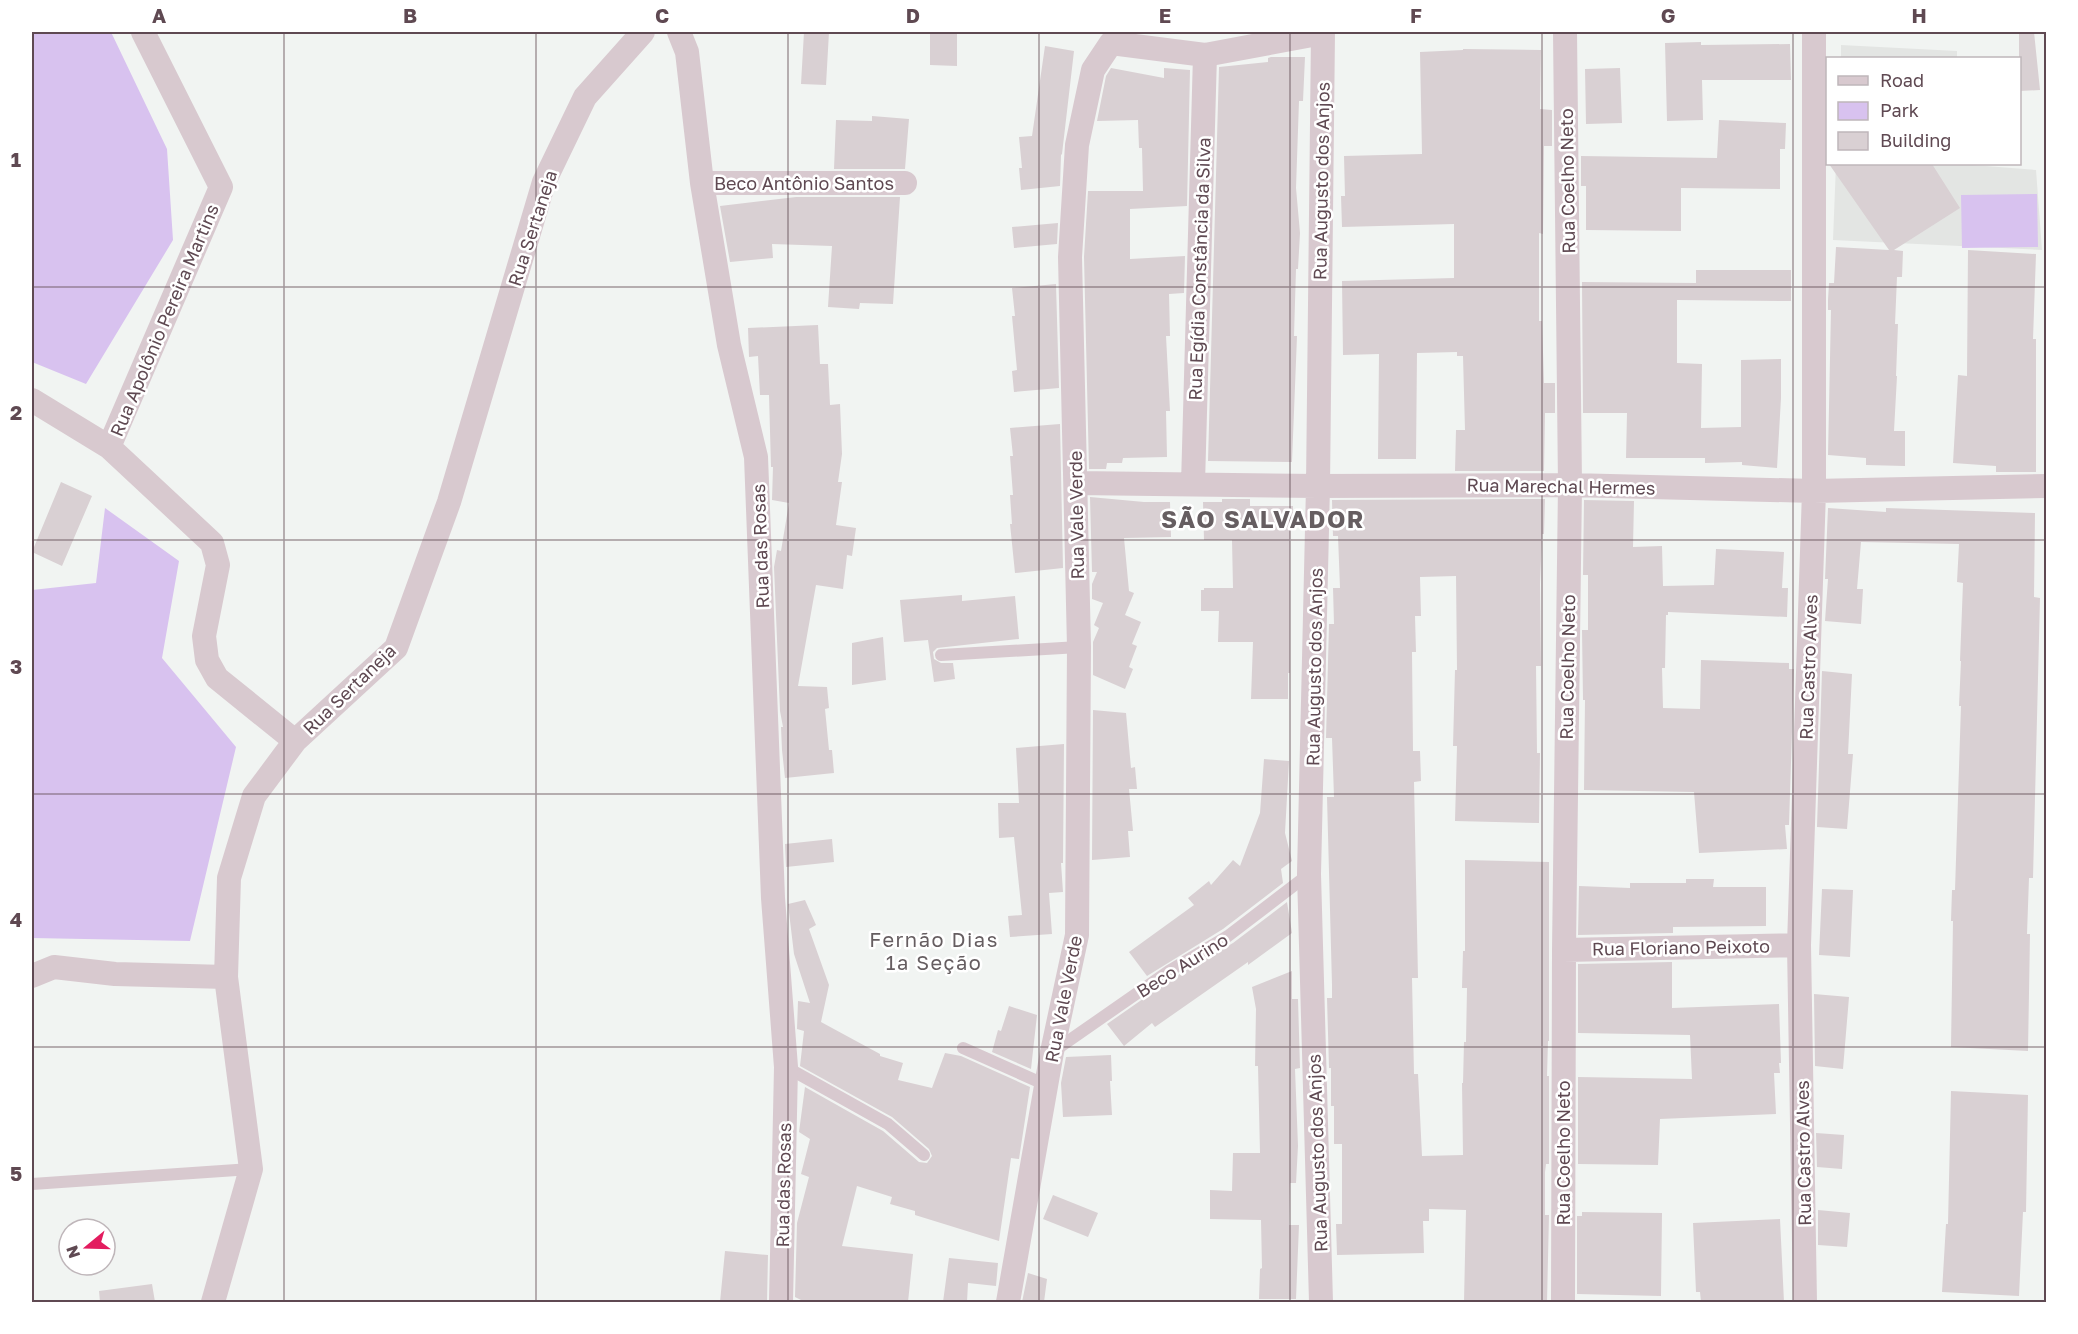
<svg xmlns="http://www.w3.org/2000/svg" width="2078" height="1334" viewBox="0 0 2078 1334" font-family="'Golos Text',sans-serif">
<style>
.education{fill:#e3e5e3}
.green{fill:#d8c2ef}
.building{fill:#d9d0d3}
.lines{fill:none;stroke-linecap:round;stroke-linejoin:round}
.service{stroke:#d8c9cf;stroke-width:12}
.minor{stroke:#d8c9cf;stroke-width:24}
.grid{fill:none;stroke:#5f4952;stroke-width:1.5;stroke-opacity:0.55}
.labels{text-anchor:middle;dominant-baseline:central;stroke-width:5;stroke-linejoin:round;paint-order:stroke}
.street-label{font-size:18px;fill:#5f4952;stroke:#fff}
.neighbourhood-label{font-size:20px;letter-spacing:1.5px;fill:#665e61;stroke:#fff}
.district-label{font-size:24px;font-weight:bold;letter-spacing:1.5px;fill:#665e61;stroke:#fff}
.neatline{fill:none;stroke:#5f4952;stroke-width:2}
.grid-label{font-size:20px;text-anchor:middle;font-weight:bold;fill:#5f4952}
</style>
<rect width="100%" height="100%" fill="#f1f4f2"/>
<!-- education -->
<path class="education" d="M1841 45 1957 51V58H1841Z
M1836 164H1960L2036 170 2042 250 1833 240Z"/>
<!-- green -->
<path class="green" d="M32 32H111L167 149 173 240 86 384 32 362Z
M2037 194 2038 247 1962 248 1961 195Z
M105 508 179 561 162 658 236 747 190 941 32 938V590L96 583Z"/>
<!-- building -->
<path class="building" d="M804 32H829L826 85 801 84Z
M930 32H957V66L930 65Z
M2019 32H2034L2040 90 2019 91Z
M1701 42V45L1790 44 1791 80H1702L1703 120 1667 121 1665 43Z
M1045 46 1074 51 1062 154 1061 155 1060 186 1021 190 1019 168H1022L1019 137 1032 136Z
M1463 49 1541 50 1540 109 1552 110V146H1544L1543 234 1539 233V321H1542L1544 383H1555V413H1545L1544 471H1455L1456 430H1465L1463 356H1457V352L1417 353 1416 459H1378L1379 354 1343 355 1342 281 1454 278V224L1342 227 1341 196H1345L1344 156 1422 154 1420 52 1463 50Z
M1271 57H1305L1303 101H1299L1296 188 1300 233 1298 269H1296L1294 336H1297L1292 462 1208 461 1219 67 1268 62V58Z
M1111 68 1164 78V68L1190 70 1187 206 1130 209V259L1185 256 1184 293 1169 294 1170 336H1166L1170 411H1166L1167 457 1123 458 1122 463H1107L1106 469H1089L1084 257 1088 191H1143L1142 148H1139L1138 120 1097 121 1106 76Z
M1620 68 1622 123 1586 124 1585 69Z
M872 116 909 119 905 169H834L836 120 872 121Z
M1719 120 1786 123 1785 149H1780V189L1681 188V231L1586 230V186H1581V156L1717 158Z
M1829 164H1932L1960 208 1894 250 1903 251 1902 277H1897L1895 324H1898L1896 376H1897L1894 431H1905V466L1866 465V458L1828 455 1831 310H1828V300L1829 283H1834L1836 247 1889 250Z
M796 197H900L893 304 860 303 859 309 828 307 832 246 772 244 773 258 730 262 720 206Z
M1058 223 1057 244 1014 248 1012 227Z
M1968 250 2036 254 2033 339H2036V472H1996V466L1953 463 1958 375 1967 376Z
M1696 270H1791V301L1677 300V363L1702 364 1701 428 1741 427V360L1781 359V398L1777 468 1742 465V462L1705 463V458H1626L1627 413H1583L1582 282 1696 283Z
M1056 284 1059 388 1014 392 1012 371 1017 370 1012 316H1015L1012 288Z
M818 325 820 364H828L830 405 840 404 842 454 838 482H842L836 525 856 528 852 556 847 555 843 589 816 585 798 686 827 687 829 708 825 709 829 750H832L834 773 785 778 782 750 781 727H783L780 711 774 567 777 550 781 551 789 503 772 500 773 467H771L769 395H760L758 356 749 357 748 328Z
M1060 424 1063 568 1015 573 1010 524H1012L1010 495H1013L1010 456H1013L1010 428Z
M61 482 92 496 62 566 32 552Z
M1090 497 1144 502H1170L1171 537 1124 538 1129 591 1134 593 1125 615 1141 622 1132 644 1137 646 1129 667 1133 669 1125 689 1093 675V642L1099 628 1094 625 1103 603 1092 599V584L1097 572H1092Z
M1222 499H1250V506H1293V529H1290V673H1288V699H1251L1253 642H1218L1219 611H1201V590H1204V588H1233L1232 540H1204L1203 502H1222Z
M1545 499 1544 534H1542L1540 584 1541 666H1536L1537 753H1540L1539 823 1455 821 1457 746H1453L1455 670H1457L1456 576 1420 577 1421 616H1415L1416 652H1412L1413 751H1420L1421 781 1414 782 1418 978H1412L1414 1074H1418L1422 1156 1463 1155 1462 1083H1463L1464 1042H1466L1467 988H1462L1463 951H1465V860L1549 862V1041H1548L1547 1076H1549V1164H1546L1545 1172V1215H1549L1547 1302H1464L1466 1210 1429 1209V1221H1423L1424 1253 1337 1255 1336 1224H1342V1144H1334V1106H1331V1068H1329L1327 998H1332V985L1327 797H1334L1332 738H1326L1329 624H1334L1333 588H1340L1338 536H1333L1332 500Z
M1584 500 1634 501 1633 547 1662 546 1663 586 1714 585 1716 549 1784 552 1782 588H1788L1787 617 1668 612V615H1666L1665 668H1662L1663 708 1700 709 1701 660 1789 663V669H1794L1789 825H1785L1787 849 1699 853 1694 792 1584 790 1585 700H1583L1582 630H1588V575H1583Z
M1828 508 1886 512V508L2035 513 2034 597 2040 598 2033 878H2029L2027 934H2030L2028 1051 1951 1047 1953 921H1951L1952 890H1955L1961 706H1959L1961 661H1960L1963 583 1957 582 1959 544 1861 542 1857 589H1863L1861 624 1825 621 1828 579H1825Z
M962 595V601L1015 596 1019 639 937 648 933 652 934 659 941 663H953L955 679 934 682 928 640 904 642 900 600Z
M883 637 886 680 852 685V643Z
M1822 671 1852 674 1848 754H1853L1847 829 1817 827Z
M1093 710 1126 713 1131 768 1135 767 1137 789H1129L1133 831H1128L1130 857 1092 860Z
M1064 744 1063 863H1061L1063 892 1049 893 1052 934 1010 937 1008 916 1022 915 1014 837 999 838 998 803H1019L1016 748Z
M1264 759 1289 761 1285 833 1292 861 1281 869 1283 883 1223 929 1147 976 1129 952 1194 905 1188 898 1209 881 1211 885 1233 860 1240 866 1260 813Z
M832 839 834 862 786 867 785 844Z
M1686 879H1714L1713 887H1766V926L1673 927V933L1578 935 1579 886 1630 888V883H1686Z
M1822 889 1853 890 1850 957 1819 955Z
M805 900 816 925 809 929 829 985 821 1022 880 1054V1056L903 1063 898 1080 932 1088 945 1053 961 1056 1030 1087 1019 1159 1011 1158 999 1241 915 1215V1211L890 1204 892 1197 857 1186 842 1246 913 1254 908 1302H805L795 1297 797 1223 809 1177 801 1174 810 1139 799 1132 805 1087 883 1131 919 1162 927 1163 932 1156 929 1149 892 1117 800 1066 804 1031 797 1029 798 1001 810 1003 794 954 788 904Z
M1287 902 1292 933 1248 965V962L1155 1027 1152 1023 1124 1046 1107 1024 1173 978 1233 943Z
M1672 962V1008L1779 1004 1781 1063H1779L1780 1073H1774L1776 1114 1660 1119 1658 1165 1578 1164V1077L1692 1079 1690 1035 1578 1033V964Z
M1292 971V999H1298L1300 1068 1295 1069 1298 1146 1296 1183H1290L1289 1225H1299L1296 1299H1259L1260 1269 1262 1268 1261 1220 1210 1219V1190L1232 1191 1233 1153H1260L1258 1066H1255L1256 1009 1252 987Z
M1814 994 1849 997 1843 1069 1815 1066Z
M1009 1006 1037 1015 1031 1069 992 1052 998 1030 1001 1031Z
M1111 1055 1112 1081H1110L1112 1115 1063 1117 1061 1083 1066 1057Z
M1951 1091 2028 1095 2026 1212H2023L2019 1296 1942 1292 1946 1224H1948Z
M1816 1133 1844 1135 1842 1169 1817 1167Z
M1053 1195 1098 1213 1088 1237 1043 1219Z
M1818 1210 1850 1213 1847 1247 1818 1245Z
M1582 1212 1662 1213 1661 1296 1577 1294V1216H1582Z
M1780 1219 1784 1302H1701L1700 1292H1696L1693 1223Z
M725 1251 768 1255 767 1302H720Z
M949 1258 998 1263 996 1286 968 1283 967 1302H943Z
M1028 1273 1047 1279 1044 1302H1022Z
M152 1284 155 1302H100L99 1291Z"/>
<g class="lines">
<!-- service -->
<path class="service" d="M941 655 1079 647
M963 1048 1046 1085
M1054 1051 1169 971 1228 936 1309 874
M786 1067 888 1124 924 1155
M32 1184 251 1169"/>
<!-- minor -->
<path class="minor" d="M679 32 687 52 702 183 729 345 756 457 773 898 786 1067 781 1302
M702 183H905
M32 400 109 447 212 543 218 565 204 636 207 660 217 678 295 741
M109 447 221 187 143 32
M1076 483 1318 486 1570 485 1814 491 2046 486
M1193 484 1205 55
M1564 950 1799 945
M32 976 54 967 115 974 226 977
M213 1302 251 1169 226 977 229 878 254 796 295 741 396 648 449 502 544 182 585 97 643 32
M1008 1302 1052 1052 1077 935 1079 647 1070 257 1077 145 1093 70 1111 43 1205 55 1323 33
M1321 1302 1309 874 1318 486 1323 32
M1563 1302 1564 950 1570 485 1565 32
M1805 1302 1799 945 1814 491V32"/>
</g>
<!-- grid -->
<path class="grid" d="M284 32V1302M536 32V1302M788 32V1302M1039 32V1302M1290 32V1302M1542 32V1302M1793 32V1302M32 287H2046M32 540H2046M32 794H2046M32 1047H2046"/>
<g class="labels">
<!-- street labels -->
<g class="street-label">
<text transform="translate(1321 181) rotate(-89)">Rua Augusto dos Anjos</text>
<text transform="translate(1567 181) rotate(-91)">Rua Coelho Neto</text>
<text x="804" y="183">Beco Antônio Santos</text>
<text transform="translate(532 228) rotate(-72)">Rua Sertaneja</text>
<text transform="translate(1199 269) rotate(-88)">Rua Egídia Constância da Silva</text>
<text transform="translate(164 320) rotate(-67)">Rua Apolônio Pereira Martins</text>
<text transform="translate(1561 486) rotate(1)">Rua Marechal Hermes</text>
<text transform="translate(1076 515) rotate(-91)">Rua Vale Verde</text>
<text transform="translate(760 546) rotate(-92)">Rua das Rosas</text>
<text transform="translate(1314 667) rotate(-89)">Rua Augusto dos Anjos</text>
<text transform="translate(1567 667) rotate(-89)">Rua Coelho Neto</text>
<text transform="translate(1808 667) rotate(-88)">Rua Castro Alves</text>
<text transform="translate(349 689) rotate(-44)">Rua Sertaneja</text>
<text transform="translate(1681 947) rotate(-1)">Rua Floriano Peixoto</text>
<text transform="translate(1182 965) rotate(-32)">Beco Aurino</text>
<text transform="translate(1063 999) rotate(-79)">Rua Vale Verde</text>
<text transform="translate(1317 1153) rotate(-92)">Rua Augusto dos Anjos</text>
<text transform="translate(1563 1153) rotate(-90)">Rua Coelho Neto</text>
<text transform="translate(1803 1153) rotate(-91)">Rua Castro Alves</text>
<text transform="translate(783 1185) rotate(-89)">Rua das Rosas</text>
</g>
<!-- neighbourhood labels -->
<g class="neighbourhood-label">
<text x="934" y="939">Fernão Dias<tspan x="934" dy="23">1ª Seção</tspan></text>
</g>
<!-- district labels -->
<g class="district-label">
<text x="1263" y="518">SÃO SALVADOR</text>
</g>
</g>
<!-- border -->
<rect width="2078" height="1334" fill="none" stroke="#ffffff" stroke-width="66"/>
<!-- legend -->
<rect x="1826" y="57" width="195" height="108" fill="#ffffff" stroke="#bfb6ba" stroke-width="1.5"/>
<rect x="1838" y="76" width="30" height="9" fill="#d8c9cf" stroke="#bfb6ba" stroke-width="1.5"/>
<text x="1880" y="87" font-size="18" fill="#5f4952">Road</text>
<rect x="1838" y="102" width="30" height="18" fill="#d8c2ef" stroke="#bfb6ba" stroke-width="1.5"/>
<text x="1880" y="117" font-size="18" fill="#5f4952">Park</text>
<rect x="1838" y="132" width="30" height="18" fill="#d9d0d3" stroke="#bfb6ba" stroke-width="1.5"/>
<text x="1880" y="147" font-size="18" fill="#5f4952">Building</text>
<!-- north arrow -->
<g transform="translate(87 1247) rotate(251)"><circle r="28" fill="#ffffff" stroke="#bfb6ba" stroke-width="1.5"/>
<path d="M0-4.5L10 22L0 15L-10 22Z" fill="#e31c5f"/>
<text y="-9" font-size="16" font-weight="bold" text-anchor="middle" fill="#5f4952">N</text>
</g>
<rect x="33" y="33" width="2012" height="1268" class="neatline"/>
<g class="grid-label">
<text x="159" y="23">A</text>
<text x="410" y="23">B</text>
<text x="662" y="23">C</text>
<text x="913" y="23">D</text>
<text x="1165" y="23">E</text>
<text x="1416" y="23">F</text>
<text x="1668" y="23">G</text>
<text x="1919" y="23">H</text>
<text x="16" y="167">1</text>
<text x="16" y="420">2</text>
<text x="16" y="674">3</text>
<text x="16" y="927">4</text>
<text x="16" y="1181">5</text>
</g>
</svg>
